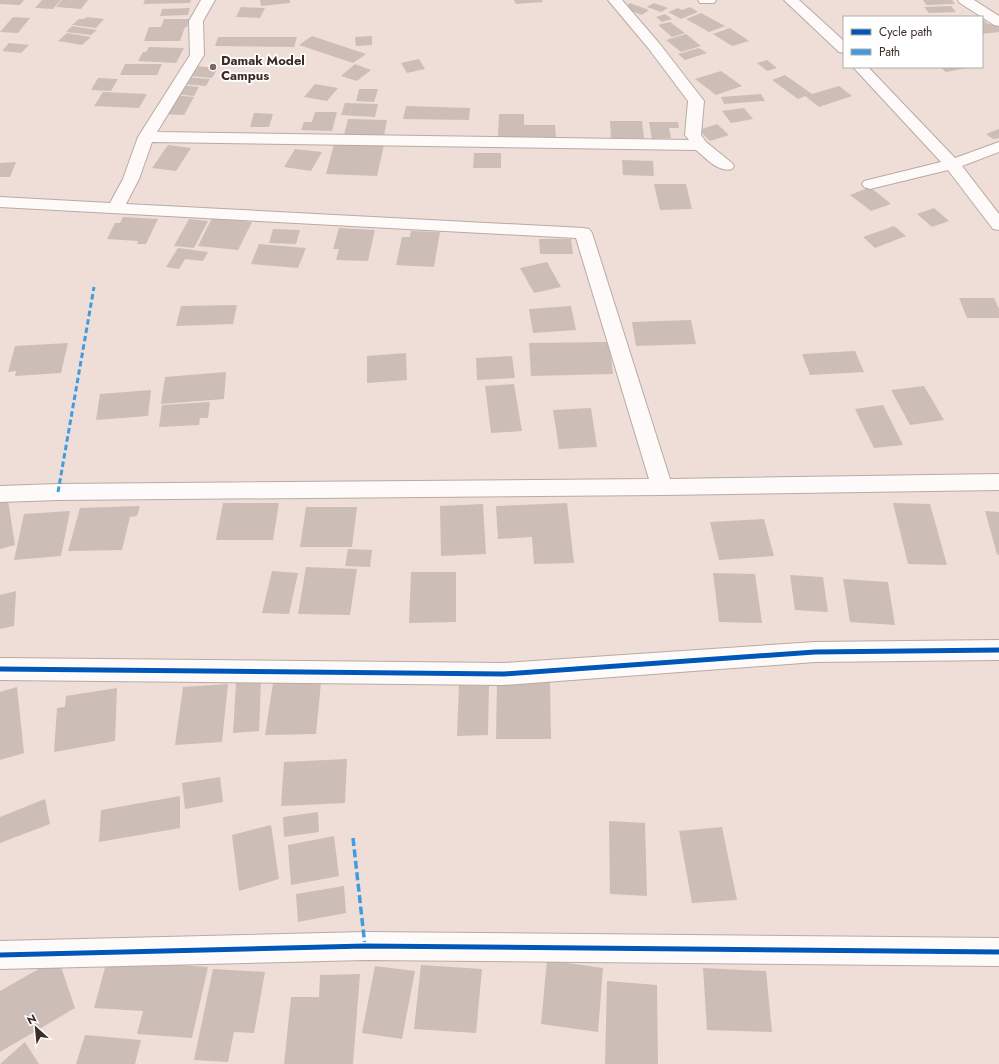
<svg xmlns="http://www.w3.org/2000/svg" width="999" height="1064" viewBox="0 0 999 1064" font-family="Jost,sans-serif">
<style>
.building{fill:#ccbdb7}
.lines{fill:none;stroke-linecap:round;stroke-linejoin:round}
.street-casing{stroke:#b9aaa4;stroke-width:2}
.street{fill:#fdfaf9;fill-rule:evenodd}
.quiet-far1{stroke:#3f9ce0;stroke-width:3;stroke-dasharray:5.5 3;stroke-linecap:butt}
.quiet{stroke:#3f9ce0;stroke-width:3.5;stroke-dasharray:8 3.5;stroke-linecap:butt}
.cycleway-casing{stroke:#fff;stroke-width:8}
.cycleway{stroke:#0057b8;stroke-width:5}
.poi-dot{fill:#7a6a64;stroke:#fff;stroke-width:1.5}
.labels{text-anchor:middle;dominant-baseline:central;stroke-width:3.5;stroke-linejoin:round;paint-order:stroke}
.far-poi-label{font-size:13px;font-weight:bold;fill:#3b2c26;stroke:#fff;text-anchor:start}
</style>
<rect width="100%" height="100%" fill="#efded7"/>
<!-- building -->
<path class="building" d="M0 0H24L20 5 0 4Z
M42 0H61L53 9 35 8Z
M62 0H88L81 9 56 7Z
M145 0H191L190 3 143 4Z
M260 0H290V3L261 6Z
M514 0H542L543 2 516 4Z
M923 0H952L955 4 926 5Z
M630 3 649 10 642 15 624 8Z
M654 3 668 8 661 12 647 7Z
M951 6 956 12 929 13 924 7Z
M241 7 265 8 260 18 236 17Z
M690 7 698 12 681 19 668 12 678 8 682 10Z
M190 8 188 15 160 16 162 9Z
M701 13 725 26 709 32 686 19Z
M665 14 672 19 662 22 656 17Z
M13 17 30 18 18 33 0 32Z
M87 17 104 19 96 28 72 25 79 19H84Z
M164 19H189L187 27H179H185L180 41H144L149 27H161Z
M982 19 988 24 999 23V32L982 34Z
M670 22 685 33 672 37 658 25Z
M72 26 97 30 91 35 66 32Z
M730 28 749 41 732 46 713 34Z
M67 33 91 37 82 45 58 41Z
M686 34 701 46 681 52 666 40Z
M312 36 366 54 353 63 299 45Z
M372 36V45L356 46 355 37Z
M218 37H297L294 47 215 46Z
M9 43 29 45 21 53 2 51Z
M149 47 184 48 176 63 138 61 143 52H146Z
M699 48 707 53 685 60 678 54Z
M419 59 425 69 407 73 401 63Z
M767 60 777 68 767 71 757 63Z
M125 64H162L157 75H120Z
M355 64 371 70 357 81 341 76Z
M195 66 218 68 212 78 189 76Z
M940 67H967V68L946 72Z
M721 71 742 86 716 95 695 79Z
M785 75 812 94 839 86 852 96 819 107 805 96 798 99 772 80Z
M187 77 210 79 206 86 182 84Z
M98 78 118 79 111 91 91 90Z
M315 84 338 88 327 101 304 97Z
M180 85 199 87 194 96 174 94Z
M359 89H378L374 102 356 101Z
M103 92 147 94 139 108 94 106Z
M761 94 765 101 724 104 721 97Z
M173 95 194 97 184 115 162 114Z
M345 103 378 104 375 117 341 115Z
M406 106 470 108 469 120 403 119Z
M744 108 753 119 731 123 722 111Z
M315 112H337L332 131 301 130 304 122H312Z
M254 113 273 114 269 127H250Z
M499 114H524V125H555L556 137H498Z
M348 119 387 120 384 136 344 135Z
M610 121H642L644 138H611Z
M649 122H678L679 128H669L671 138 652 139Z
M717 124 729 135 710 141 699 130Z
M999 129V138L993 139 986 134Z
M334 144 384 145 377 176 326 174Z
M168 145 191 148 176 171 152 168Z
M295 149 322 152 311 171 284 167Z
M474 153H501V168H473Z
M622 160 653 161 654 176 623 175Z
M16 162 10 177H0V163Z
M654 184H686L692 209 660 210Z
M870 187 891 204 871 211 850 195Z
M934 208 949 221 932 227 917 214Z
M123 217 158 219 146 244H137L138 241 107 239 115 223H120Z
M212 218 252 222 238 250 198 246Z
M189 219 208 221 194 248 174 246Z
M894 226 906 236 875 248 863 237Z
M339 228 375 230 368 261 336 260 339 249H333Z
M273 229 300 230 296 244 269 243Z
M411 231 440 232 434 267 396 265 402 237H410Z
M539 239H571L573 254H540Z
M259 244 306 248 298 268 251 264Z
M178 248 208 252 203 261 185 259 179 269 166 267Z
M547 262 561 287 534 293 520 268Z
M959 298H994L999 309V318H967Z
M237 305 233 324 176 326 181 306Z
M571 306 576 330 533 333 529 309Z
M691 320 696 344 636 346 632 322Z
M609 342 613 374 531 376 529 343Z
M68 343 61 373 15 376 16 371 8 372 15 346Z
M855 351 864 372 810 375 802 354Z
M406 353 407 380 367 383V356Z
M512 356 515 378 477 380 476 358Z
M226 372 224 399 161 404 165 377Z
M514 384 522 431 491 433 485 386Z
M924 386 944 420 910 425 891 390Z
M151 390 148 416 96 420 100 394Z
M210 402 208 418H200L199 425 159 427 162 405Z
M883 405 903 445 874 448 855 409Z
M591 408 597 447 559 449 553 410Z
M8 500 15 545 0 549V503Z
M223 503H279L273 540H216Z
M567 503 574 563 534 564 532 537 498 539 496 506Z
M893 503 930 504 947 565 908 564Z
M483 504 486 554 441 556 440 506Z
M140 506 137 516 130 517 122 550 68 551 80 508Z
M306 507H357L352 547H300Z
M70 511 61 556 14 560 24 514Z
M985 511 999 512V555L997 554Z
M764 519 774 556 719 560 710 522Z
M348 549 372 550 370 567 345 566Z
M306 567 357 569 350 615 298 614Z
M272 571 298 573 289 614 262 613Z
M411 572H456V622L409 623Z
M713 573 755 574 762 623 719 622Z
M790 575 823 577 828 612 795 610Z
M843 579 888 582 895 625 850 622Z
M16 591 14 626 0 629V595Z
M261 681 259 731 233 733 236 683Z
M497 681H550L551 739H496Z
M321 682 316 734 265 735 273 683Z
M228 684 222 742 175 745 183 687Z
M459 685 489 686 488 735 457 736Z
M17 687 24 753 0 760V692Z
M117 688 115 741 54 752 57 708 65 707 66 696Z
M347 759 345 803 281 806 284 762Z
M220 777 223 802 185 809 182 783Z
M180 796V828L99 842 101 810Z
M45 799 50 824 0 843V817Z
M318 812 319 832 284 837 283 817Z
M609 821 645 823 647 896 610 894Z
M271 825 279 879 239 891 232 835Z
M722 827 737 900 692 903 679 831Z
M334 836 339 876 291 885 288 845Z
M344 886 346 913 298 922 296 894Z
M58 958 75 1008 0 1052V991Z
M107 960 208 967 192 1038 137 1034 143 1011 94 1008Z
M547 960 603 968 598 1032 541 1024Z
M421 965 482 969 476 1033 414 1029Z
M375 966 415 971 402 1039 362 1033Z
M703 968 766 971 772 1032 707 1030Z
M213 969 265 972 254 1033 234 1032 228 1062 194 1060Z
M360 974 353 1064H284L291 997H319L320 975Z
M607 981 657 985 658 1064H605Z
M85 1035 141 1040 135 1064H76Z
M25 1042 39 1064H0Z"/>
<g class="lines">
<defs>
<path id="street" d="M201 0H215L203 21 204 55 157 132 689 140 685 135 688 101 649 49 608 0H622L659 43 704 101 701 135 706 142 732 163 734 166 732 169C718 173 706 158 696 150L152 142 139 179 126 204 583 228 589 229 592 233 670 479 999 474V490L662 495 58 500 0 502V486L58 484 649 479 576 238 0 207V197L110 203 123 179 138 137 190 55 189 21Z
M698 0H716L714 3H700Z
M784 0H799L844 41V53L839 52Z
M958 0H974L999 16V26L994 25 960 3Z
M853 67H868L955 158 999 142V152L962 166 999 214V230L993 229 948 170 870 189 864 187 862 184 864 181 941 162Z
M999 640V660L815 662 504 685 0 680V658L504 663 815 642Z
M365 932 999 938V966L365 960 0 969V941Z"/>
</defs>
<!-- street casing -->
<use href="#street" class="street-casing"/>
<!-- street -->
<use href="#street" class="street"/>
<!-- quiet-far1 -->
<path class="quiet-far1" d="M58 492 94 287"/>
<!-- quiet -->
<path class="quiet" d="M353 838 365 946"/>
<defs>
<path id="cycleway" d="M0 669 504 674 815 652 999 650
M0 955 365 946 999 952"/>
</defs>
<!-- cycleway casing -->
<use href="#cycleway" class="cycleway-casing"/>
<!-- cycleway -->
<use href="#cycleway" class="cycleway"/>
</g>
<!-- markers -->
<circle class="poi-dot" cx="213" cy="67" r="4"/>
<g class="labels">
<!-- far-poi labels -->
<g class="far-poi-label">
<text x="221" y="60">Damak Model<tspan x="221" dy="15">Campus</tspan></text>
</g>
</g>
<!-- legend -->
<rect x="843" y="16" width="140" height="52" fill="#ffffff" stroke="#b1aba8"/>
<rect x="851" y="29" width="20" height="6" fill="#0057b8" stroke="#b1aba8"/>
<text x="879" y="36" font-size="12" fill="#3b2c26">Cycle path</text>
<rect x="851" y="49" width="20" height="6" fill="#3f9ce0" stroke="#b1aba8"/>
<text x="879" y="56" font-size="12" fill="#3b2c26">Path</text>
<!-- north arrow -->
<g transform="translate(36 1028) rotate(333)" stroke="#ffffff" stroke-width="3" paint-order="stroke">
<path d="M0-3L7 15L0 10L-7 15Z" fill="#3b2c26"/>
<text y="-6" font-size="11" font-weight="bold" text-anchor="middle" fill="#3b2c26">N</text>
</g>
</svg>
